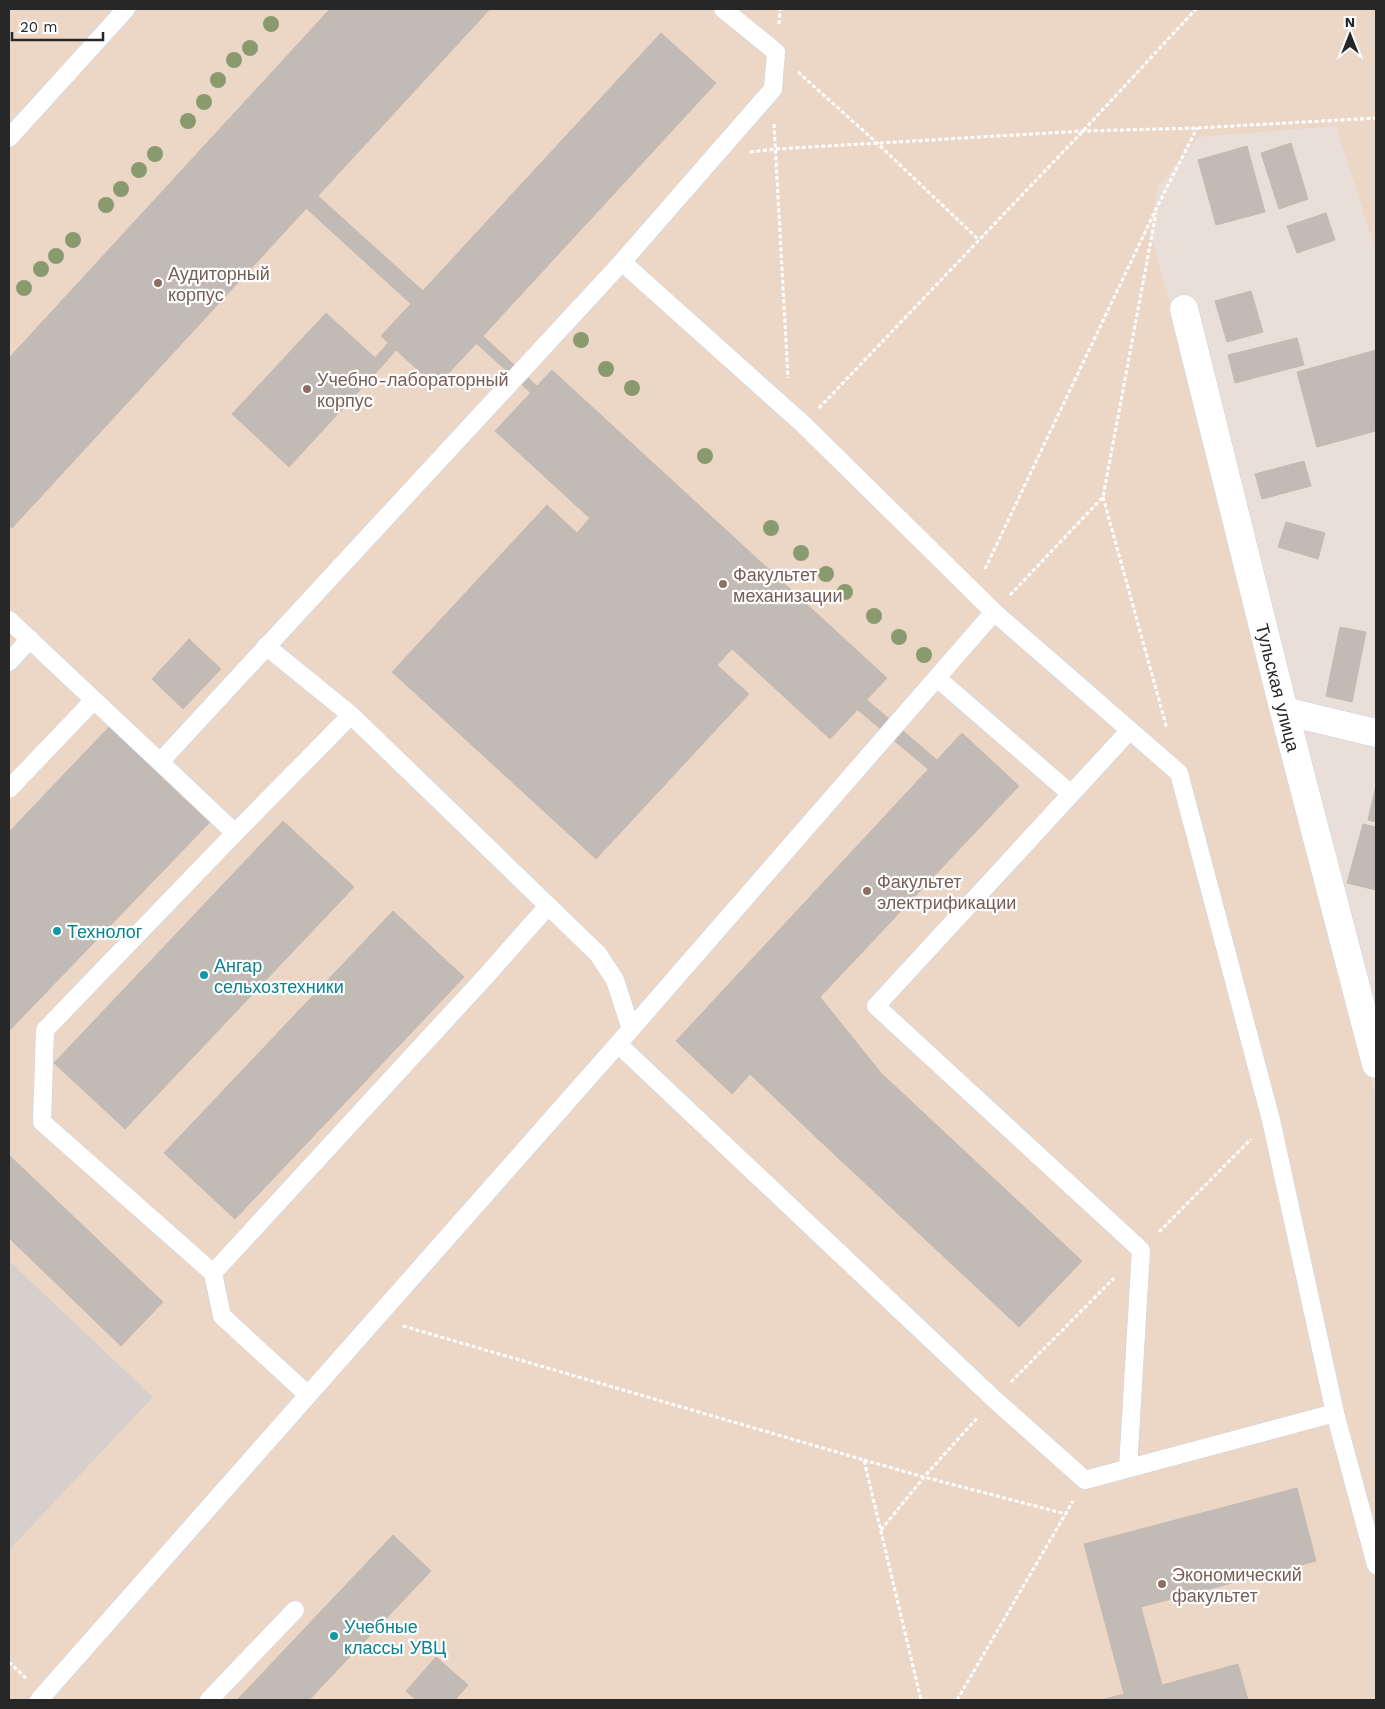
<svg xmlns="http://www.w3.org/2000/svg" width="1385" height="1709" viewBox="0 0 1385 1709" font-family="'Work Sans',sans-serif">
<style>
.education{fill:#ecd7c7}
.plaza{fill:#d6cfcb}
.building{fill:#c2bab4;stroke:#c5bab2}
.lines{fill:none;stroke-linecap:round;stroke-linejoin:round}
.lane-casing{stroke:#cdd5e0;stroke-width:19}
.street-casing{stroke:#cdd5e0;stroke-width:29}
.path{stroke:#fff;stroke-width:3;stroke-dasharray:4 2.5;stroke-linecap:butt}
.lane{stroke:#fff;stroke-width:18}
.street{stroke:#fff;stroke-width:28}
.tree{fill:#899a6f}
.education-dot{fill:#8d6e63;stroke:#fff;stroke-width:2}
.culture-dot{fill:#0f9aa8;stroke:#fff;stroke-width:2}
.labels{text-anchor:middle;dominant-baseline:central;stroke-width:4.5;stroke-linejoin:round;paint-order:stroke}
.education-label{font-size:18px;fill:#785e54;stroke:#fff;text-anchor:start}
.street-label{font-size:18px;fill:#272727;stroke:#fff}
.culture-label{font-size:18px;fill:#0d838f;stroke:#fff;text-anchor:start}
</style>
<rect width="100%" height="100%" fill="#eaded8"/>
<!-- education -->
<path class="education" d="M9 9H1376V252L1336 126 1199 137 1158 186 1150 232 1212 454 1279 728 1376 1097V1700H9Z"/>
<!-- plaza -->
<path class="plaza" d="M9 1261 153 1397 9 1550Z"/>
<!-- building -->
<path class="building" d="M330 9H490L12 528 9 525V358Z
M661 33 716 83 436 387 381 336Z
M1291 143 1308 199 1279 209 1261 153Z
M1247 146 1265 212 1216 225 1198 160Z
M318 196 423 291 411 304 307 209Z
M1326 213 1335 240 1297 253 1287 226Z
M1251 291 1263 332 1227 342 1215 301Z
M326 313 383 365 289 467 232 414Z
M483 336 537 386 531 393 476 343Z
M1297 338 1304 365 1235 383 1228 355Z
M388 343 396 350 383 365 375 358Z
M1376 350V431L1317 447 1297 372Z
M552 370 887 678 830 739 495 431Z
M1304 461 1311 486 1262 499 1255 474Z
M547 505 577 533 590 518 732 649 717 665 749 694 596 859 392 672Z
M1286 522 1325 533 1318 559 1278 547Z
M1340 627 1366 632 1352 702 1326 696Z
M189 639 221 669 183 709 152 679Z
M867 700 937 760 928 769 858 710Z
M110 726 210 822 9 1031V832Z
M962 733 1019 786 820 997 732 1094 676 1041Z
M1376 785V822L1368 820Z
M283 821 354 887 125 1129 54 1063Z
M1363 824 1376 827V890L1347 883Z
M393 911 464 977 235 1219 164 1153Z
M820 997 881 1073 819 1140 750 1074Z
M881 1073 1082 1261 1019 1327 819 1140Z
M9 1155 163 1302 121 1346 9 1238Z
M1297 1488 1316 1561 1141 1607 1162 1685 1238 1664 1248 1700H1101L1124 1694 1084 1544Z
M393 1535 431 1571 309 1700H237Z
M436 1657 468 1685 455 1700H416L406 1691Z"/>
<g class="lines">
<defs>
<path id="lane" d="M9 138 126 9
M994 612 1179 773 1271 1120 1335 1413
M9 620 160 762 622 262 773 89 776 52 723 9
M266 646 351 715 598 954 615 980 631 1029
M9 662 30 639
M937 678 1071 794
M160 762 235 833 45 1030 42 1122 213 1273 486 976 548 906
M9 789 94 700
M235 833 351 715
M618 1044 994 1399 1085 1480 1335 1413 1376 1565
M213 1273 222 1316 308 1395
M1128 1468 1141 1250 876 1006 1130 730
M39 1700 618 1044 994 612 803 424 622 262
M209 1700 295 1610"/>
<g id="street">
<path id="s1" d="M1184 309 1284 711 1376 1064"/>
<path d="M1284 711 1376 733"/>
</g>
</defs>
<!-- lane casing -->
<use href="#lane" class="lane-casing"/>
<!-- street casing -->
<use href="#street" class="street-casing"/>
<!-- path -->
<path class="path" d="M779 24 780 9
M798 72 877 143 979 240
M774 124 788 378
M750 152 776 149 1083 131 1197 128 1376 118
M819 408 1083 131 1196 9
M1103 497 1167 729
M985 569 1157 207 1197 128
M1010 595 1103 497 1156 213
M1159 1232 1251 1139
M403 1326 864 1460 921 1700
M1011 1382 1114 1278
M864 1460 924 1477 1066 1514
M881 1530 924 1477 978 1417
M9 1662 27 1679
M957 1700 1073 1501"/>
<!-- lane -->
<use href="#lane" class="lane"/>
<!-- street -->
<use href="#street" class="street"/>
</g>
<!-- trees -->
<g class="tree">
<circle cx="271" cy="24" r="8"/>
<circle cx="250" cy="48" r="8"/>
<circle cx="234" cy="60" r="8"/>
<circle cx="218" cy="80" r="8"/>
<circle cx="204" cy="102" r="8"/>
<circle cx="188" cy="121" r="8"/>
<circle cx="155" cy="154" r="8"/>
<circle cx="139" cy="170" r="8"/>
<circle cx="121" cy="189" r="8"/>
<circle cx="106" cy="205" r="8"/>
<circle cx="73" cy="240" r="8"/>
<circle cx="56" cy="256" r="8"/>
<circle cx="41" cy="269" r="8"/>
<circle cx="24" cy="288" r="8"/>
<circle cx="581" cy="340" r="8"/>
<circle cx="606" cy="369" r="8"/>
<circle cx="632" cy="388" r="8"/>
<circle cx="705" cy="456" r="8"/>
<circle cx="771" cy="528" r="8"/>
<circle cx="801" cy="553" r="8"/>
<circle cx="826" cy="574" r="8"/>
<circle cx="845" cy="592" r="8"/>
<circle cx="874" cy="616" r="8"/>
<circle cx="899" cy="637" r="8"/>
<circle cx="924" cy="655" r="8"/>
</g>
<!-- markers -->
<g class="education-dot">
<circle cx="158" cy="283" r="5"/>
<circle cx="307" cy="389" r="5"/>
<circle cx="723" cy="584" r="5"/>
<circle cx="867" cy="891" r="5"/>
<circle cx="1162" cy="1584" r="5"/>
</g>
<g class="culture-dot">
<circle cx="57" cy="931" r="5"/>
<circle cx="204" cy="975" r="5"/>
<circle cx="334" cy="1636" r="5"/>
</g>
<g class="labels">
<!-- education labels -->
<g class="education-label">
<text x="168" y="273">Аудиторный<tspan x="168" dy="21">корпус</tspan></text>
<text x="317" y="379">Учебно-лабораторный<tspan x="317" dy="21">корпус</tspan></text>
<text x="733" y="574">Факультет<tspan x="733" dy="21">механизации</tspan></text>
<text x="877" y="881">Факультет<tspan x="877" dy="21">электрификации</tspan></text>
<text x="1172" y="1574">Экономический<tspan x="1172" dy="21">факультет</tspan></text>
</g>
<!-- street labels -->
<g class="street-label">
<text stroke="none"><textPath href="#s1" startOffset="390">Тульская улица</textPath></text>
</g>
<!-- culture labels -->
<g class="culture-label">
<text x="67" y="931">Технолог</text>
<text x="214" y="965">Ангар<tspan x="214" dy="21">сельхозтехники</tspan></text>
<text x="344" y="1626">Учебные<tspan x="344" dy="21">классы УВЦ</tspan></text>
</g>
</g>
<!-- border -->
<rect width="1385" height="1709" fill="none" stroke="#272727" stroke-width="20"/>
<!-- north arrow -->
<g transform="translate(1350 35)" stroke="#ffffff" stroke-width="4" paint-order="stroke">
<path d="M0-4L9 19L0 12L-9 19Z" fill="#272727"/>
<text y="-8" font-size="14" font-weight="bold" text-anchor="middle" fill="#272727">N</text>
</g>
<!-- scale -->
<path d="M12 32v8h91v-8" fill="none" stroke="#272727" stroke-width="2.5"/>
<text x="20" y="32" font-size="15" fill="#272727" stroke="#ffffff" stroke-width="4" paint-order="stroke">20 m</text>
</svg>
